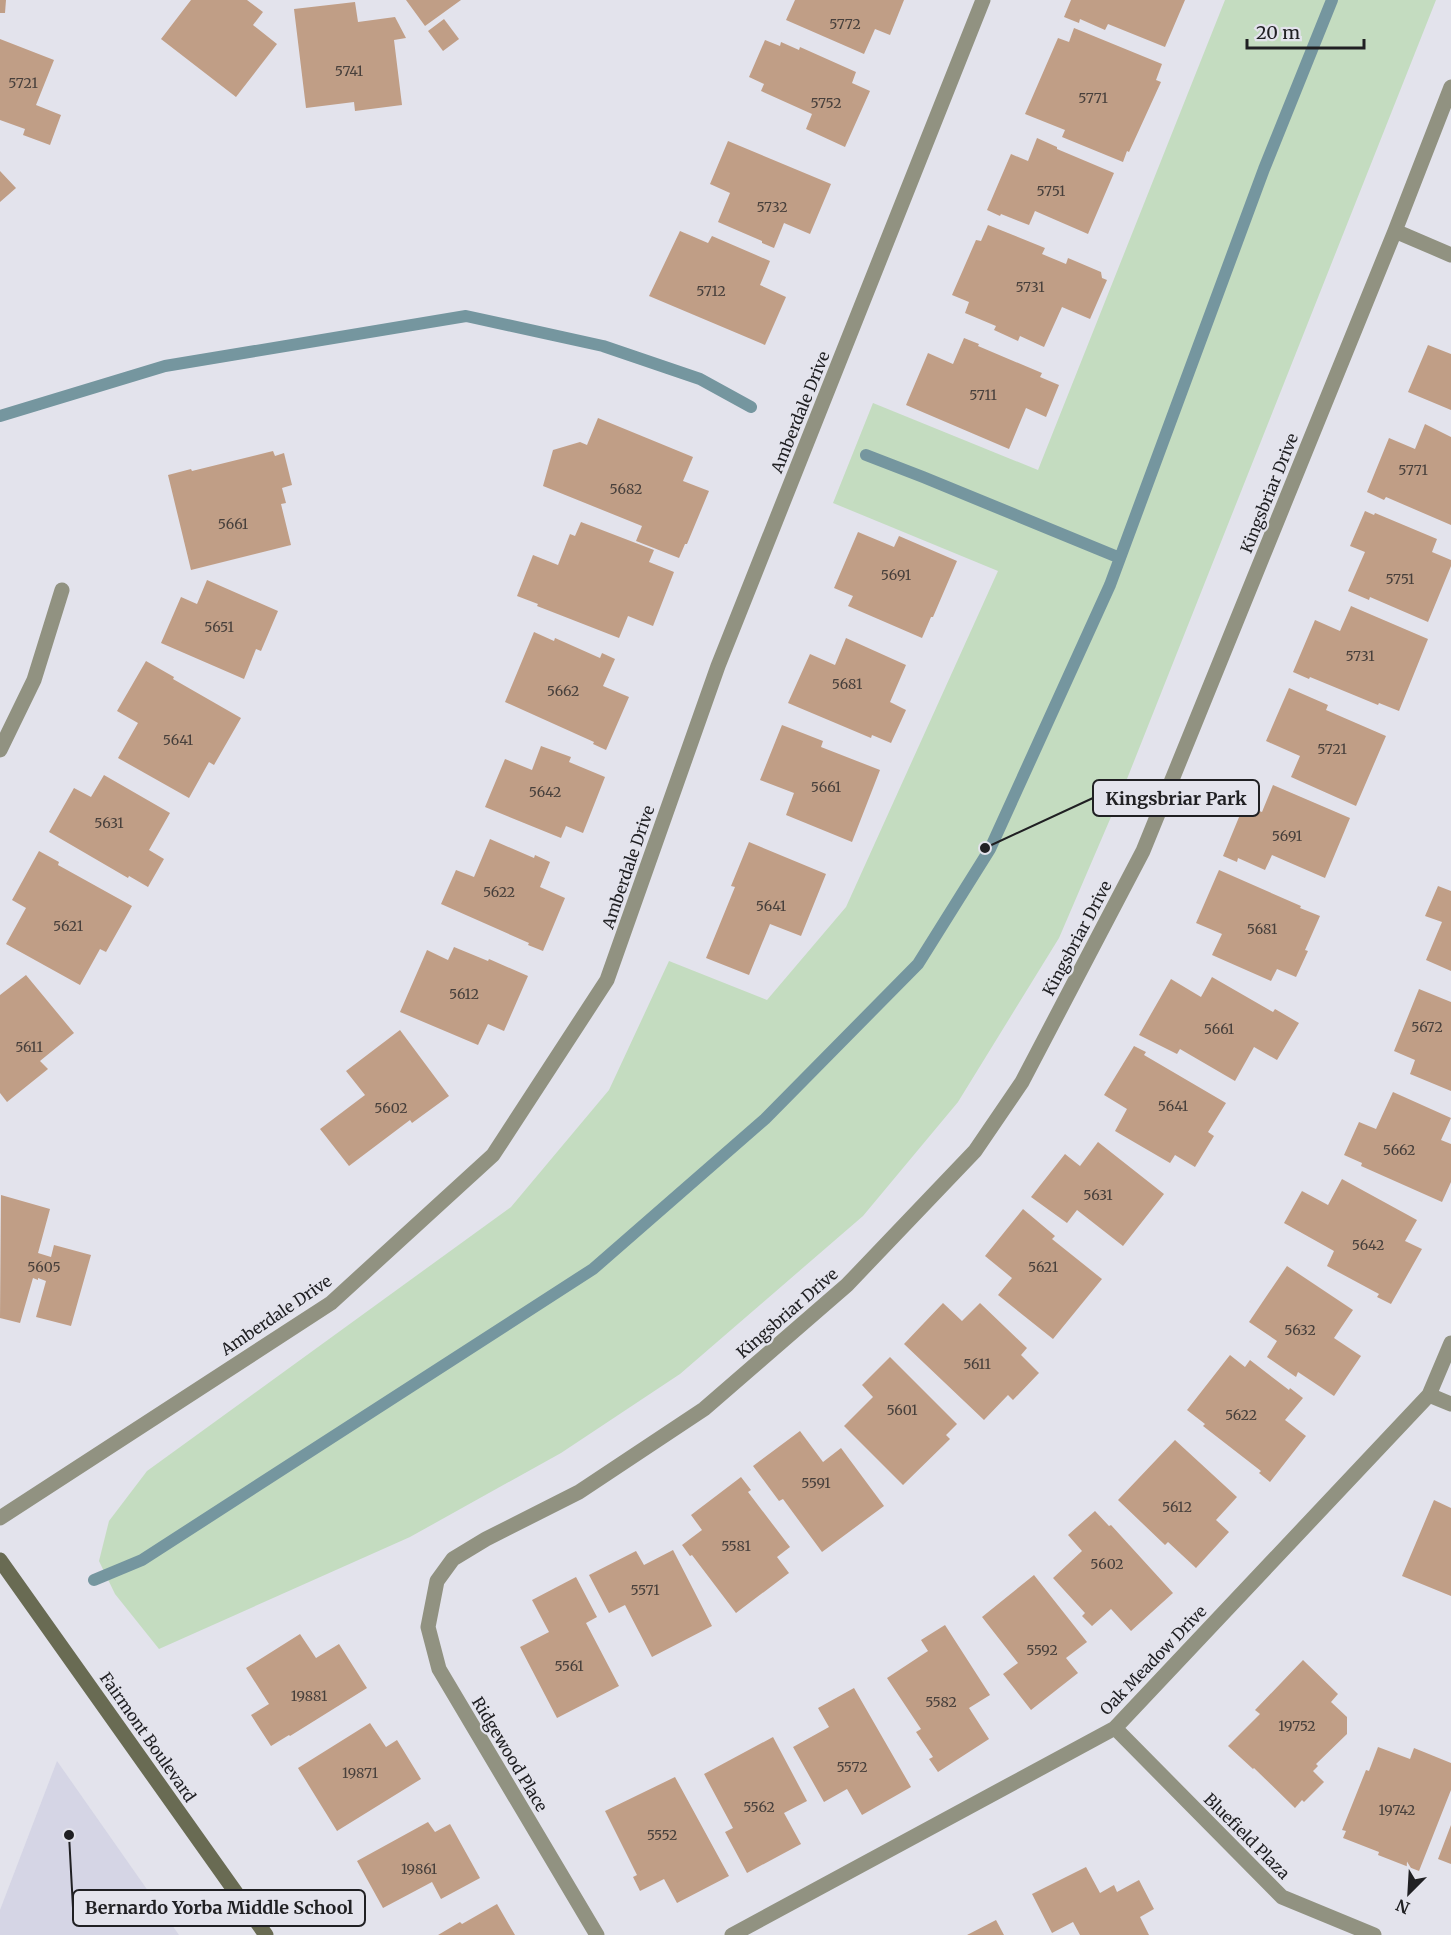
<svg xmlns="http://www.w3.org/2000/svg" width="1451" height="1935" viewBox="0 0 1451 1935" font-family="Merriweather,serif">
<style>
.built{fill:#d5d5e5}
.green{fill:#c4dcc0}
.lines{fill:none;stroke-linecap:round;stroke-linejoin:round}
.stream{stroke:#75969f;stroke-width:12}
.building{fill:#c09e86}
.street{stroke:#919281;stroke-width:15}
.secondary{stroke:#696b53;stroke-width:15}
.labels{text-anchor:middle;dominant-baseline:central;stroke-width:4.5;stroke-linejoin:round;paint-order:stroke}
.number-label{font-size:14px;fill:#48403c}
.street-label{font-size:16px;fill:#202023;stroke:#e3e3ec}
.leader{fill:none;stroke:#202023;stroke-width:2}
.callout-dot{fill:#202023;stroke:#e3e3ec;stroke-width:2}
.callout{fill:#e3e3ec;stroke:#202023;stroke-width:2}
.callout-label{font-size:18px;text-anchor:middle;font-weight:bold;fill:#202023}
</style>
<rect width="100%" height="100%" fill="#e3e3ec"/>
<!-- built -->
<path class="built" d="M57 1761 179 1935H0V1910Z"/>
<!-- green -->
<path class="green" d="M1225 0H1436L1123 789 1059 938 958 1102 863 1216 680 1374 561 1453 410 1537 159 1649 115 1594 99 1561 109 1521 147 1471 511 1207 609 1090 669 961 767 1000 846 907 998 571 833 503 873 403 1038 470Z"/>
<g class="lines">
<!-- stream -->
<path class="stream" d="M0 416 165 366 466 316 603 346 700 379 751 407
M866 455 923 477 1120 558
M94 1580 142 1560 593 1269 765 1119 918 964 990 849 1110 585 1264 169 1332 0"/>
</g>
<!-- building -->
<path class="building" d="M0 0H6L5 13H0Z
M191 0H247L263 12 253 25 277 44 236 97 161 39Z
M406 0H461L425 26Z
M795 0H904L890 35 875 29 864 54 786 20Z
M1071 0H1185L1165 47 1108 24 1105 30 1080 19 1079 23 1064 17Z
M355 2 358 22 395 17 406 38 394 40 402 105 355 111 354 102 306 108 294 9Z
M444 19 459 39 443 51 428 31Z
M1074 28 1162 64 1156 80 1161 82 1129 152 1127 151 1123 162 1062 137 1065 130 1025 114 1058 38 1069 42Z
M0 39 54 60 36 105 61 115 50 145 23 135 25 129 0 120Z
M765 40 780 46 781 42 799 50 800 47 856 72 852 83 870 91 845 147 806 129 812 114 761 91 764 84 749 77Z
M1037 138 1057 147V149L1114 173 1088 234 1035 211 1029 225 1001 214 1000 216 987 210 1011 154 1028 161Z
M728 141 831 184 810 234 784 223 774 248 762 243V241L718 222 730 193 710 184Z
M0 171 16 188 0 202Z
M988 225 1045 248 1042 254 1066 264 1068 258 1101 272 1102 278 1107 280 1090 319 1062 307 1044 347 1020 336 1018 341 994 330 996 326 965 313 969 302 952 295 976 240 981 241Z
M680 231 708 243 712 236 770 261 760 285 786 297 765 345 649 296Z
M964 338 979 344 978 346 1042 373 1040 377 1059 385 1046 417 1026 408 1009 449 906 405 928 353 953 364Z
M1428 345 1451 354V410L1408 392Z
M598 418 693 457 683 481 709 491 687 544H685L679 558 636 541 642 526 543 486 553 450 580 442 587 445Z
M1425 424 1451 437V525L1386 497 1384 500 1367 492 1389 438 1415 449Z
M273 451 275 456 284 453 292 485 282 488 286 503 281 504 291 545 191 570 168 475 191 469 192 471Z
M1365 511 1374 515 1375 513 1437 539 1432 552 1451 560V566L1428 622 1370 597 1369 600 1348 591 1365 552 1350 546Z
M581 522 654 550 649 562 674 572 653 626 628 616 619 638 537 606 538 604 517 596 533 555 558 565 570 534 575 536Z
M858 532 894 547 899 536 957 561 933 617H931L922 638 848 606 853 596 834 588Z
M207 580 278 611 261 651 256 649 244 679 161 643 181 597 197 604Z
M1351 606 1428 639 1399 711 1379 703 1378 705 1310 677 1309 679 1293 672 1315 620 1340 631Z
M534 632 554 641 555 638 600 658 602 653 615 659 603 686 629 697 606 750 593 744 594 742 505 702Z
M846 638 906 665 890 702 906 710 891 743 872 735 871 738 788 703 810 654 835 665Z
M146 661 174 677 173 679 241 718 214 765 209 762 189 798 118 758 138 723 117 711Z
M1289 688 1328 705 1326 710 1386 736 1356 806 1291 777 1300 756 1266 741Z
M782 725 823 741 821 747 880 770 852 842 786 815 794 793 760 780Z
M541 746 571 757 569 762 605 777 583 833 566 826 561 838 485 807 505 759 532 770Z
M104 775 170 813 149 850 164 859 148 887 129 876 128 878 49 832 74 788 91 797Z
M1273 785 1350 818 1325 878 1272 855 1265 870 1238 858 1237 862 1223 856 1244 805 1262 812Z
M490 839 534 858 535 855 550 862 540 887 565 898 543 951 528 945 529 943 441 904 456 870 474 877Z
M749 842 826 874 801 936 770 924 749 975 706 958 735 887 731 886Z
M39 851 59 862 58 865 132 906 106 952 100 949 80 985 6 944 26 908 12 900Z
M1219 870 1301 906 1300 908 1320 916 1305 950 1308 951 1296 977 1277 969 1271 981 1212 955 1222 934 1196 923Z
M1438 886 1451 891V971L1426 960 1442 922 1425 916Z
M454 947 488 961 489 959 528 976 504 1031 488 1024 478 1045 400 1012 427 950 448 960Z
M26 975 74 1033 40 1061 48 1069 7 1102 0 1093V995Z
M1212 977 1273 1012 1275 1009 1299 1023 1277 1060 1254 1047 1235 1081 1180 1049 1177 1054 1139 1035 1171 979 1201 997Z
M1419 989 1451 1002V1091L1410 1074 1415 1060 1394 1051Z
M400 1030 449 1096 412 1123 410 1120 349 1166 320 1129 365 1095 346 1071Z
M1134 1046 1146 1052 1144 1055 1226 1103 1208 1132 1214 1136 1195 1167 1175 1155 1170 1163 1115 1131 1127 1109 1104 1095Z
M1393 1092 1451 1118 1441 1140 1451 1144V1182L1442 1202 1361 1166 1362 1163 1344 1155 1359 1122 1376 1129Z
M1098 1142 1164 1194 1123 1246 1077 1210 1067 1223 1031 1197 1065 1154 1080 1166Z
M1342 1179 1417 1220 1405 1241 1422 1249 1391 1304 1377 1297 1379 1294 1327 1266 1334 1251 1284 1223 1302 1191 1328 1205Z
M1 1195 50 1209 38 1253 51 1257 54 1245 91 1255 71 1326 36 1317 46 1281 38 1278V1280L33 1278 20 1323 0 1318Z
M1023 1209 1055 1236 1052 1239 1102 1279 1053 1339 998 1295 1012 1278 985 1256Z
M1287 1266 1353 1310 1334 1338 1361 1356 1334 1396 1298 1372 1296 1377 1267 1357 1277 1341 1249 1322Z
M943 1303 962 1321 980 1303 1027 1348 1021 1355 1039 1373 1013 1400 1008 1395 984 1420 904 1344Z
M1230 1355 1245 1367 1250 1360 1289 1390 1290 1388 1303 1398 1285 1420 1306 1436 1270 1482 1259 1473 1261 1471 1203 1426 1205 1424 1187 1410Z
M890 1357 957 1424 946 1435 950 1439 903 1485 844 1426 873 1397 862 1385Z
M800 1431 823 1462 841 1448 884 1506 822 1552 783 1499 779 1501 753 1466Z
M1175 1440 1237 1497 1216 1520 1229 1532 1196 1568 1168 1542 1165 1545 1118 1500Z
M741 1477 751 1490 748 1492 790 1547 777 1557 789 1573 736 1613 692 1555 690 1556 682 1545 702 1530 691 1515Z
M1434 1500 1451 1508V1596L1402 1576Z
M1095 1511 1109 1526 1111 1525 1173 1593 1131 1631 1111 1609 1092 1626 1082 1616 1085 1613 1053 1578 1082 1551 1068 1535Z
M673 1550 712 1626 652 1657 625 1605 609 1613 589 1575 636 1551 644 1565Z
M1034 1575 1087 1642 1066 1658 1078 1673 1031 1710 1003 1674 1018 1663 982 1617Z
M576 1577 597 1617 586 1623 619 1686 557 1718 520 1647 549 1632 532 1600Z
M945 1625 990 1695 969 1708 989 1739 938 1772 929 1759 933 1757 916 1732 921 1729 887 1678 928 1651 921 1640Z
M300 1634 316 1658 339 1644 367 1688 290 1736 289 1735 271 1746 251 1715 269 1704 246 1668Z
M1303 1660 1338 1694 1331 1702 1347 1717V1734L1316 1764 1318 1766 1313 1771 1324 1782 1304 1802 1302 1800 1295 1808 1254 1768 1253 1769 1228 1746 1260 1714 1255 1710Z
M854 1688 911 1787 862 1815 847 1789 824 1802 793 1747 829 1727 818 1708Z
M370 1723 386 1747 397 1740 421 1779 337 1831 298 1768Z
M773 1737 807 1801 784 1813 801 1844 747 1873 725 1832 733 1828 704 1774Z
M1378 1747 1410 1759 1414 1748 1451 1763V1790L1419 1871 1378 1855 1379 1852 1343 1838 1346 1831 1342 1830 1366 1770 1369 1771Z
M675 1777 729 1876 677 1903 664 1879 640 1891 633 1877 637 1875 605 1811Z
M428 1822 435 1832 450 1824 480 1878 441 1899 432 1882 383 1908 357 1861Z
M1451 1825V1864L1438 1859Z
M1086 1867 1100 1893 1114 1885 1117 1892 1139 1880 1154 1909 1140 1917 1149 1935H1080L1073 1922 1052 1933 1032 1894Z
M497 1904 515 1935H438L460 1922 462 1924Z
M996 1920 1004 1935H967Z"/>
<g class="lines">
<!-- street -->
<path class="street" d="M1395 231 1451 255
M0 750 34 680 62 590
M1429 1395 1451 1404
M0 1518 331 1303 493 1155 607 980 718 666 983 0
M1115 1728 1282 1897 1374 1935
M597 1935 439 1669 428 1627 437 1581 453 1559 486 1539 579 1492 704 1409 847 1285 975 1151 1022 1082 1143 851 1395 231 1451 87
M732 1935 1115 1728 1429 1395 1451 1343"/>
<!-- secondary -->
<path class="secondary" d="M0 1560 266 1935"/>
</g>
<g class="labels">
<!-- number labels -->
<g class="number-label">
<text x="845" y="24">5772</text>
<text x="349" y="71">5741</text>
<text x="23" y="83">5721</text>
<text x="1093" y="98">5771</text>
<text x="826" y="103">5752</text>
<text x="1051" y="191">5751</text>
<text x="772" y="207">5732</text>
<text x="1030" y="287">5731</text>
<text x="711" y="291">5712</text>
<text x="983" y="395">5711</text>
<text x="1413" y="470">5771</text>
<text x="626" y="489">5682</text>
<text x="233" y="524">5661</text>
<text x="896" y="575">5691</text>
<text x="1400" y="579">5751</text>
<text x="219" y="627">5651</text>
<text x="1360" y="656">5731</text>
<text x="847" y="684">5681</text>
<text x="563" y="691">5662</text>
<text x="178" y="740">5641</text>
<text x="1332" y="749">5721</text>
<text x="826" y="787">5661</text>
<text x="545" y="792">5642</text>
<text x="109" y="823">5631</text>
<text x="1287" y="836">5691</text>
<text x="499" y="892">5622</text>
<text x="771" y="906">5641</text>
<text x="68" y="926">5621</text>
<text x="1262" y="929">5681</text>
<text x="464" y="994">5612</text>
<text x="1427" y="1027">5672</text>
<text x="1219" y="1029">5661</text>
<text x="29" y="1047">5611</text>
<text x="1173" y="1106">5641</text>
<text x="391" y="1108">5602</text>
<text x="1399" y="1150">5662</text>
<text x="1098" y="1195">5631</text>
<text x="1368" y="1245">5642</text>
<text x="44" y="1267">5605</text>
<text x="1043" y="1267">5621</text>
<text x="1300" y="1330">5632</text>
<text x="977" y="1364">5611</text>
<text x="902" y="1410">5601</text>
<text x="1241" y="1415">5622</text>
<text x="816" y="1483">5591</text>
<text x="1177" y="1507">5612</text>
<text x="736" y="1546">5581</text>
<text x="1107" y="1564">5602</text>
<text x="645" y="1590">5571</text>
<text x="1042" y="1650">5592</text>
<text x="569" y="1666">5561</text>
<text x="309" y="1696">19881</text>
<text x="941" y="1702">5582</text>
<text x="1297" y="1726">19752</text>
<text x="852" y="1767">5572</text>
<text x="360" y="1773">19871</text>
<text x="759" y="1807">5562</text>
<text x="1397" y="1810">19742</text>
<text x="662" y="1835">5552</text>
<text x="419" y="1869">19861</text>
</g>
<!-- street labels -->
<g class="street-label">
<text transform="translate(800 412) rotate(-68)">Amberdale Drive</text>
<text transform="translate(1269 493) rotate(-68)">Kingsbriar Drive</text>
<text transform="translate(628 867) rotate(-71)">Amberdale Drive</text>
<text transform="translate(1077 938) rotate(-62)">Kingsbriar Drive</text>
<text transform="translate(787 1313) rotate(-41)">Kingsbriar Drive</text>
<text transform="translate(276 1315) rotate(-34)">Amberdale Drive</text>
<text transform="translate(1153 1660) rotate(-46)">Oak Meadow Drive</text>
<text transform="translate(148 1737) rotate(55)">Fairmont Boulevard</text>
<text transform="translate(510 1754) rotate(59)">Ridgewood Place</text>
<text transform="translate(1247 1836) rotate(45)">Bluefield Plaza</text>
</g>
</g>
<!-- callouts -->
<path class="leader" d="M985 848L1093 798M69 1835L73 1908"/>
<g class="callout-dot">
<circle cx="985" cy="848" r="6"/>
<circle cx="69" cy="1835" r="6"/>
</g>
<g class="callout">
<rect x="1093" y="780" width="166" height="36" rx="6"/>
<rect x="73" y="1890" width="292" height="36" rx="6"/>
</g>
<g class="callout-label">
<text x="1176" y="805">Kingsbriar Park</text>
<text x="219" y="1914">Bernardo Yorba Middle School</text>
</g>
<!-- north arrow -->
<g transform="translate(1409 1893) rotate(204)" stroke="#e3e3ec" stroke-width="4.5" paint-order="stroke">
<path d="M0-4.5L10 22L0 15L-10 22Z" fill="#202023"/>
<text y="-9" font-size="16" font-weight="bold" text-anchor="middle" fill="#202023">N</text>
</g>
<!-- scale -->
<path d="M1247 39v9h117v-9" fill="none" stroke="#202023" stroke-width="3"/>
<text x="1256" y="39" font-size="18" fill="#202023" stroke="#e3e3ec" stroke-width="4.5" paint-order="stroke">20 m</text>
</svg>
